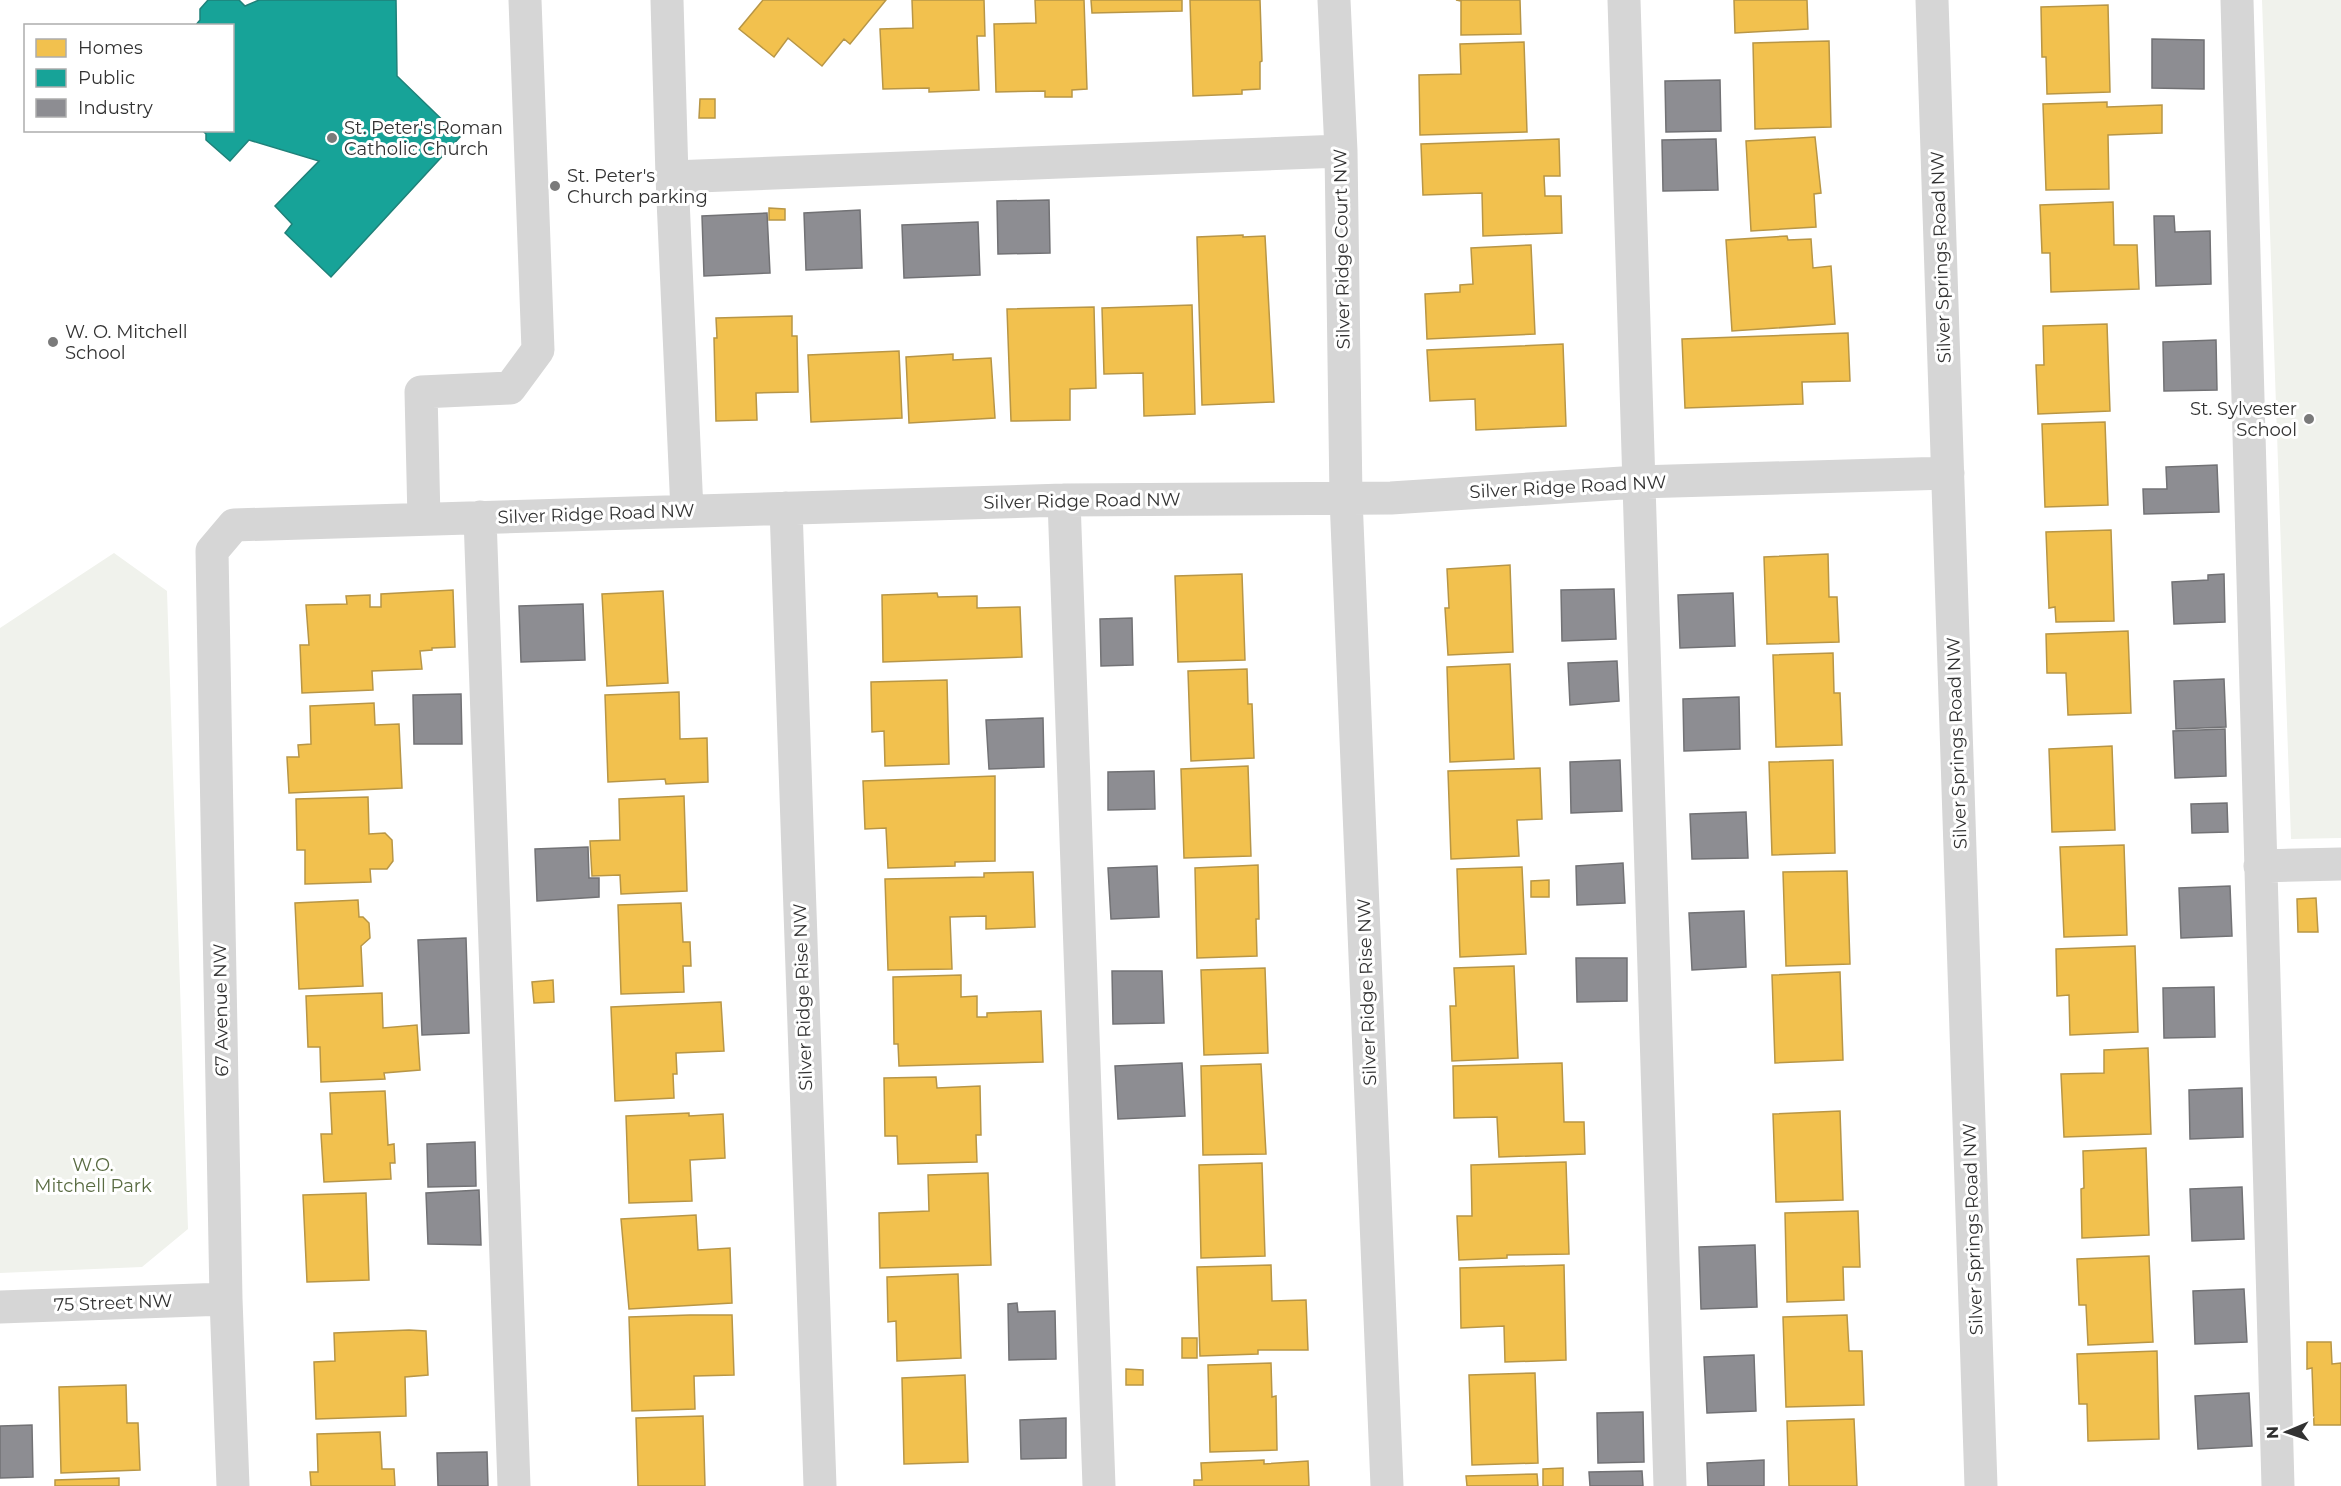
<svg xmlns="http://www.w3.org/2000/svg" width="2341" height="1486" viewBox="0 0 2341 1486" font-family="Montserrat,sans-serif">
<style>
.green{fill:#f0f2ec}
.homes{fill:#f2c14e;stroke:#b89646;stroke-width:1.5}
.public{fill:#17a398;stroke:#1f8179;stroke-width:1.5}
.industry{fill:#8d8d92;stroke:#727275;stroke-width:1.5}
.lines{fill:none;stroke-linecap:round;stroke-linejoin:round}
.minor{stroke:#d6d6d6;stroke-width:33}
.poi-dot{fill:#7a7a7a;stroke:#fff;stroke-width:2}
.labels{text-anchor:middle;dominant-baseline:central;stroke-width:6;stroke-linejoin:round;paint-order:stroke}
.poi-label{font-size:18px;fill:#323232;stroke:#fff;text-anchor:start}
.street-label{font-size:18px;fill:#323232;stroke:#fff}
.park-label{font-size:18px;fill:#596b42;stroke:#fff}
</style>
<rect width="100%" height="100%" fill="#fff"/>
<!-- green -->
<path class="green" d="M2262 0H2341V838L2291 839Z
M114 553 167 591 188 1229 142 1267 0 1273V628Z"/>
<!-- homes -->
<path class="homes" d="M763 0H886L850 44 844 39 822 66 788 38 774 57 739 29Z
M912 0H984L985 36H977L979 90 929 92V88L883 89 880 29 913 28Z
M1035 0H1084L1087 89 1072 90V97H1045V91L996 92 994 24 1036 23Z
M1091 0H1182V11L1092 13Z
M1190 0H1260L1262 61 1260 62V89L1242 90V94L1193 96Z
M1456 0H1520L1521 34 1461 35V1Z
M1734 0H1807L1808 29 1735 33Z
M2108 5 2110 92 2047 94 2046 57H2042L2041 7Z
M1829 41 1831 127 1755 129 1753 43Z
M1524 42 1527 132 1420 135 1419 75 1461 74 1460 44Z
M700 99H715V118H699Z
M2107 102V107L2162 105V133L2108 135 2109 189 2046 190 2043 104Z
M1815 137 1821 193 1814 194 1816 227 1751 231 1746 141Z
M1559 139 1560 176H1544L1545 196H1561L1562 233 1483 236 1482 193 1423 195 1421 144Z
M2113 202 2114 245H2137L2139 289 2051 292 2050 253H2042L2040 205Z
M769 208 785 209V220H769Z
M1243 235V237L1265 236 1274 402 1202 405 1197 237Z
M1787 236 1788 240 1811 239 1813 268 1831 266 1835 324 1732 331 1726 240Z
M1531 245 1535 334 1427 339 1425 294 1460 292V285L1473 284 1471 248Z
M1192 305 1195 414 1144 416 1143 373 1104 374 1102 308Z
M1094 307 1096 388 1070 389V420L1011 421 1007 309Z
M792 316V336H797L798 392 756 393 757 420 716 421 714 338H717L716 318Z
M2107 324 2110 411 2038 414 2036 365H2044L2043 326Z
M1848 333 1850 381 1802 382 1803 404 1685 408 1682 339Z
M1563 344 1566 426 1476 430 1475 399 1430 401 1427 350Z
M899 351 902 418 811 422 808 355Z
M953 354V360L991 358 995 418 909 423 906 357Z
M2105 422 2108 505 2045 507 2042 424Z
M2111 530 2114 621 2056 622 2055 607 2049 608 2046 532Z
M1828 554 1829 597H1837L1839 642 1767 644 1764 557Z
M1510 565 1513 652 1448 655 1445 608H1449L1447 569Z
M1242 574 1245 660 1178 662 1175 576Z
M453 590 455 647 432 648V650L420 651 422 669 372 671 373 690 302 693 300 645H309L306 605 347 604 346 596 370 595V607H381V594Z
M663 591 668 683 607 686 602 594Z
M937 593 938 597 977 596V608L1020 607 1022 657 883 662 882 595Z
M2128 631 2131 713 2068 715 2066 673H2047L2046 634Z
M1833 653 1834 693H1840L1842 745 1776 747 1773 655Z
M1510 664 1514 759 1450 762 1447 667Z
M1247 669 1248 704H1252L1254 758 1191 761 1188 671Z
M947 680 949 764 885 766 884 731 872 732 871 682Z
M679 692 680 739 707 738 708 782 666 784 665 779 608 782 605 695Z
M374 703 375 725 399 724 402 788 289 793 287 757H299L298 745 311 744 310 706Z
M2112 746 2115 830 2052 832 2049 749Z
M1833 760 1835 853 1772 855 1769 762Z
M1248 766 1251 856 1184 858 1181 769Z
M1540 768 1542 819 1517 820 1519 856 1451 859 1448 771Z
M995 776V861L955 862V866L888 868 886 828 865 829 863 781Z
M684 796 687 891 621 894 620 875 592 876 590 841 620 840 619 799Z
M368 797 369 834 385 833 392 840 393 861 387 869H370L371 882 305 884V850H297L296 799Z
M2124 845 2127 935 2064 937 2060 847Z
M1258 865 1259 919H1256L1257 956 1197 958 1195 868Z
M1522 867 1526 954 1460 957 1457 869Z
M1847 871 1850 964 1786 966 1783 872Z
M1033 872 1035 927 986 929V916L950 917 952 969 888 970 885 879 984 877V873Z
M1549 880V897H1531V881Z
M2316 898 2318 932H2298L2297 899Z
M358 900 359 917H363L369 923 370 938 361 946 363 986 299 989 295 903Z
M681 903 683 942H690L691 966H683L684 992 621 994 618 905Z
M2135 946 2138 1032 2070 1035 2069 995 2057 996 2056 949Z
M1514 966 1518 1058 1452 1061 1450 1006H1456L1454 968Z
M1265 968 1268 1053 1204 1055 1201 970Z
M1840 972 1843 1060 1775 1063 1772 975Z
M961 975V997L977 996V1017H987V1013L1041 1011 1043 1062 899 1066 898 1044H894L893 977Z
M553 980 554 1002 534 1003 532 982Z
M382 993 383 1028 417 1025 420 1070 384 1073 385 1079 321 1082 320 1047H308L306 996Z
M721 1002 724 1051 676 1053 677 1074H673L674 1098 615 1101 611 1007Z
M2148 1048 2151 1134 2064 1137 2061 1074 2104 1073V1050Z
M1562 1063 1564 1122H1584L1585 1154 1499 1157 1497 1117 1454 1118 1453 1066Z
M1261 1064 1266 1154 1203 1155 1201 1066Z
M936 1077 937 1088 980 1086 981 1135H976L977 1162 898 1164 897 1136H885L884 1078Z
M385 1091 388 1145 394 1144 395 1163H390L391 1179 324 1182 321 1134H332L330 1093Z
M1840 1111 1843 1200 1776 1202 1773 1114Z
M689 1113V1116L723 1114 725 1158 690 1160 692 1201 629 1203 626 1116Z
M2146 1148 2149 1235 2082 1238 2081 1189 2084 1188 2083 1151Z
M1566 1162 1569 1254 1507 1255V1258L1459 1260 1457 1216H1472L1471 1165Z
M1262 1163 1265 1256 1201 1258 1199 1165Z
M988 1173 991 1265 880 1268 879 1213 929 1211 928 1175Z
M366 1193 369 1280 307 1282 303 1195Z
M1858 1211 1860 1267H1843L1844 1300 1787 1302 1785 1213Z
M696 1215 698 1250 730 1248 732 1303 629 1309 621 1219Z
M2149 1256 2153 1342 2088 1345 2086 1305H2079L2077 1259Z
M1271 1265 1272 1301 1306 1300 1308 1350H1258V1354L1200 1356 1197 1267Z
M1564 1265 1566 1360 1505 1362 1504 1326 1461 1328 1460 1268Z
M958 1274 961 1358 897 1361 896 1321 888 1322 887 1277Z
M690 1315H732L734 1375 694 1376 695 1409 632 1411 629 1317Z
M1847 1315 1849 1351H1862L1864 1405 1786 1407 1783 1317Z
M409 1330 426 1331 428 1375 405 1377 406 1416 316 1419 314 1362 335 1361 334 1333Z
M1182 1338H1197V1358H1182Z
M2307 1342H2331L2332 1364 2341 1363V1425H2314L2312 1368 2307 1369Z
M2157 1351 2159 1439 2088 1441 2087 1404H2079L2077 1354Z
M1271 1363 1272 1397 1276 1396 1277 1450 1210 1452 1208 1365Z
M1126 1369 1143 1370V1385H1126Z
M1535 1373 1538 1463 1472 1465 1469 1375Z
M965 1375 968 1462 904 1464 902 1378Z
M126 1385 127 1423H138L140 1470 61 1473 59 1387Z
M703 1416 705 1486H638L636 1418Z
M1854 1419 1857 1486H1789L1787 1421Z
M380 1432 382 1469H394L395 1486H311L310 1472H318L317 1434Z
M1264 1460V1464L1308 1461 1309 1486H1194V1480H1202L1201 1463Z
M1563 1468V1486H1543V1469Z
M1537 1474 1538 1486H1467L1466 1476Z
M119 1478V1486H55V1480Z"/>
<!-- public -->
<path class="public" d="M208 0H239L245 6 259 0H396L397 76 460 137 331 277 285 233 292 224 275 206 319 161 249 140 230 161 206 140V134L202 130H232V26H195L200 20V9Z"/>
<!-- industry -->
<path class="industry" d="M2152 39 2204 40V89L2152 88Z
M1720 80 1721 131 1666 132 1665 81Z
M1716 139 1718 190 1663 191 1662 140Z
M1049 200 1050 253 998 254 997 201Z
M860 210 862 268 806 270 804 213Z
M767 213 770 273 704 276 702 216Z
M2154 216H2174L2175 232 2210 231 2211 284 2156 286Z
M978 222 980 275 904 278 902 225Z
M2216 340 2217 390 2164 391 2163 342Z
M2217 465 2219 512 2144 514 2143 489H2167L2166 467Z
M2224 574 2225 622 2174 624 2172 582 2208 580V575Z
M1614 589 1616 639 1562 641 1561 590Z
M1733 593 1735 646 1680 648 1678 595Z
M583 604 585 660 521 662 519 606Z
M1132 618 1133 665 1101 666 1100 619Z
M1617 661 1619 701 1570 705 1568 663Z
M2224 679 2226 727 2176 729 2174 681Z
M461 694 462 744H414L413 695Z
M1739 697 1740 749 1684 751 1683 699Z
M1043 718 1044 767 989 769 986 720Z
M2225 729 2226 776 2175 778 2173 731Z
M1620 760 1622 811 1571 813 1570 762Z
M1154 771 1155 809 1108 810V772Z
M2227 803 2228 832 2192 833 2191 804Z
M1746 812 1748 858 1692 859 1690 814Z
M588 847 589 878H599V897L537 901 535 849Z
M1623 863 1625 903 1577 905 1576 866Z
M1157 866 1159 917 1111 919 1108 868Z
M2230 886 2232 936 2181 938 2179 888Z
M1744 911 1746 967 1692 970 1689 913Z
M466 938 469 1033 422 1035 418 940Z
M1576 958H1627V1001L1577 1002Z
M1112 971H1162L1164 1023 1113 1024Z
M2214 987 2215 1037 2164 1038 2163 988Z
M1182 1063 1185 1116 1118 1119 1115 1066Z
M2242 1088 2243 1137 2190 1139 2189 1090Z
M475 1142 476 1186 428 1187 427 1144Z
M2242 1187 2244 1239 2192 1241 2190 1189Z
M479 1190 481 1245 428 1244 426 1193Z
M1755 1245 1757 1307 1701 1309 1699 1247Z
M2244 1289 2247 1342 2195 1344 2193 1291Z
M1017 1303 1018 1312 1055 1311 1056 1359 1009 1360 1008 1304Z
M1754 1355 1756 1411 1707 1413 1704 1357Z
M2249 1393 2252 1446 2198 1449 2195 1396Z
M1643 1412 1644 1462 1598 1463 1597 1413Z
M1066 1418V1458L1021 1459 1020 1420Z
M32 1425 33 1477 0 1478V1426Z
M487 1452 488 1486H438L437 1453Z
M1764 1460V1486H1708L1707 1463Z
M1642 1471 1643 1486H1590L1589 1472Z"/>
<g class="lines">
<!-- minor -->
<path class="minor" d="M667 0 672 177 687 511
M1334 0 1341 151 1346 498 1387 1486
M1624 0 1670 1486
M1932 0 1981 1486
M2237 0 2278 1486
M672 177 1341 151
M1064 500 1099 1486
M786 508 820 1486
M480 517 514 1486
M424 519 421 392 510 388 538 350 525 0
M2260 866 2341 864
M0 1307 226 1299
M233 1486 226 1299 212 551 234 525 1064 500 1391 498 1638 482 1948 473"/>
</g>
<!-- markers -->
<g class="poi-dot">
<circle cx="332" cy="138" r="6"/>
<circle cx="555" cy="186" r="6"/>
<circle cx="53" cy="342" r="6"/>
<circle cx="2309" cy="419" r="6"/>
</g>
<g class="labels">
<!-- poi labels -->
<g class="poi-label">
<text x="344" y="128">St. Peter's Roman<tspan x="344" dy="21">Catholic Church</tspan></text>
<text x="567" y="176">St. Peter's<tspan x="567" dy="21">Church parking</tspan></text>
<text x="65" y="332">W. O. Mitchell<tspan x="65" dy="21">School</tspan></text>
<text x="2297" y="409" text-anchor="end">St. Sylvester<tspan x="2297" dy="21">School</tspan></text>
</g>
<!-- street labels -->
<g class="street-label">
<text transform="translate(1342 249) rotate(-91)">Silver Ridge Court NW</text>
<text transform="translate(1941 257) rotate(-92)">Silver Springs Road NW</text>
<text transform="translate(1568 487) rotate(-3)">Silver Ridge Road NW</text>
<text transform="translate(1082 501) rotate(-1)">Silver Ridge Road NW</text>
<text transform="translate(596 514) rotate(-2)">Silver Ridge Road NW</text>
<text transform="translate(1957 743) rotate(-92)">Silver Springs Road NW</text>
<text transform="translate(1367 992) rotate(-92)">Silver Ridge Rise NW</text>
<text transform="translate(803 997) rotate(-92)">Silver Ridge Rise NW</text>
<text transform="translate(221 1010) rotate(-91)">67 Avenue NW</text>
<text transform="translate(1973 1229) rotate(-92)">Silver Springs Road NW</text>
<text transform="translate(113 1303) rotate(-2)">75 Street NW</text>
</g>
<!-- park labels -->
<g class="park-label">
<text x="93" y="1165">W.O.<tspan x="93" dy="21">Mitchell Park</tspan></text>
</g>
</g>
<!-- legend -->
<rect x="24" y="24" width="210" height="108" fill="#ffffff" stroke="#adadad" stroke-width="1.5"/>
<rect x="36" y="39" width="30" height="18" fill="#f2c14e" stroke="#adadad" stroke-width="1.5"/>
<text x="78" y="54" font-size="18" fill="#323232">Homes</text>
<rect x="36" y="69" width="30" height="18" fill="#17a398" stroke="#adadad" stroke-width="1.5"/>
<text x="78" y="84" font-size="18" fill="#323232">Public</text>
<rect x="36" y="99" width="30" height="18" fill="#8d8d92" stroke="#adadad" stroke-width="1.5"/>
<text x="78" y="114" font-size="18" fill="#323232">Industry</text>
<!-- north arrow -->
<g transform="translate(2287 1432) rotate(268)" stroke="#ffffff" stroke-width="4.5" paint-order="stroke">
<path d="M0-4.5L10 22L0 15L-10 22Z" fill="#323232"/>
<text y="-9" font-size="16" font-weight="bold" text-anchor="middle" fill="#323232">N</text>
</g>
</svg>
